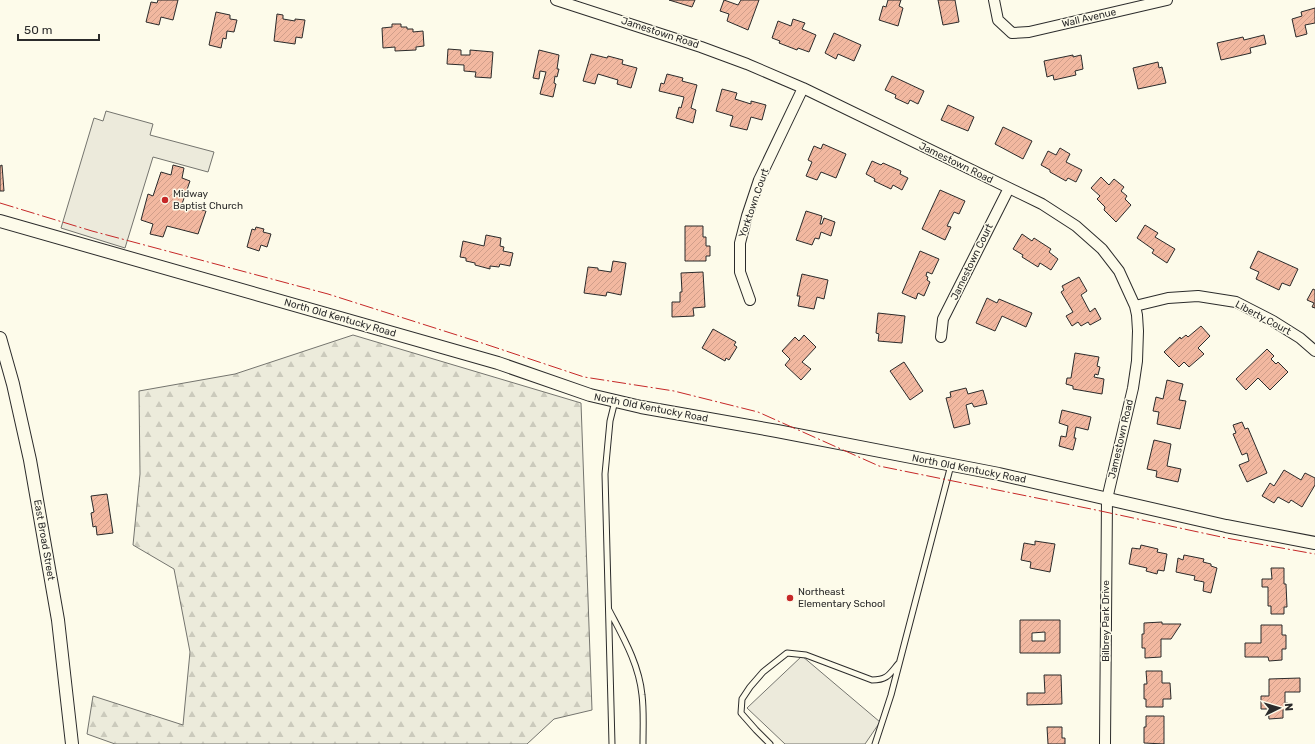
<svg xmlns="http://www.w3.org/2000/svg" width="1315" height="744" viewBox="0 0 1315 744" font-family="Rubik,sans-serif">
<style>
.forest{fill:url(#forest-firs);stroke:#74746e}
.parking{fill:#eceadb;stroke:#74746e}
.building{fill:url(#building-hatch);stroke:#2b2b2b;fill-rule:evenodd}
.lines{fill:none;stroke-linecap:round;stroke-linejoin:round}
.service-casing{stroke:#2b2b2b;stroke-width:7}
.minor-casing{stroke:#2b2b2b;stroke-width:12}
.tertiary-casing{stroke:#2b2b2b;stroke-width:14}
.service{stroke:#fdfbea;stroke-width:5}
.minor{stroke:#fdfbea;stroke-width:10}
.tertiary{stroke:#fdfbea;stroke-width:12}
.power{stroke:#c62828;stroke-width:1;stroke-dasharray:14 3 2 3;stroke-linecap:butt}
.poi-dot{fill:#c62828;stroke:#fdfbea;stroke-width:1.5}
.labels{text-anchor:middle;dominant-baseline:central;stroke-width:3;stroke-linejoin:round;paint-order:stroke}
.street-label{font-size:10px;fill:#2b2b2b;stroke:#fdfbea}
.poi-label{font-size:10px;fill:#2b2b2b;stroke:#fdfbea;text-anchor:start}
</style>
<defs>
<pattern id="forest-firs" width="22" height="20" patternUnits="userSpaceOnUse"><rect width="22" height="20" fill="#ecebdb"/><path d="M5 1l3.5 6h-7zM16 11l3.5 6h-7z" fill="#cbcabc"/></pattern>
<pattern id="building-hatch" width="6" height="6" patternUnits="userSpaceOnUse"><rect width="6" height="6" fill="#f2b8a0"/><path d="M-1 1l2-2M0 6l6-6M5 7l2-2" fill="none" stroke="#d09e8a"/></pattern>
</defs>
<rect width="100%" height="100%" fill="#fdfbea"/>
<!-- forest -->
<path class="forest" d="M353 335 581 403 592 710 554 719 527 744H115L87 734 93 696 183 725 190 652 174 569 133 545 140 474 139 391 235 374Z"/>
<!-- parking -->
<path class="parking" d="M106 111 153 124 150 135 214 152 208 172 153 157 125 248 61 228 94 118 103 121Z
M802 656 880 722 865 744H785L747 708Z"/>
<!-- building -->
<path class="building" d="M158 0H178L173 20 161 17 159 25 146 22 151 2 157 3Z
M669 0H695L692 7Z
M724 0 738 5 741 0H759L748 30 727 21 729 14 720 11Z
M888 0H901L899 6 903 8 898 26 879 20 883 6 886 7Z
M938 0H955L959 22 943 25Z
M1315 8V23L1305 25 1307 34 1296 37 1292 19 1302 16 1301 12Z
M216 12 230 15V19L237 20 234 32 227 31 226 39 223 38 221 48 209 45Z
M277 14 283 15V19L295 21V19L305 20 302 38 296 37 295 44 274 41Z
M793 19 805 23 802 29 816 35 809 52 798 48 797 50 779 43 780 41 772 38 778 21 791 26Z
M392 24H401V27H407V29H413V32L423 31 424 46 416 47V50L395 51V47L383 48 382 28 392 27Z
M834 33 861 45 854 61 838 54 836 59 825 53Z
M1264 35 1266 44 1250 48 1251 53 1221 60 1217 43 1243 37 1244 40Z
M448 49 461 50V55H470V50L493 52 491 78 475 77 476 72 464 71V65L447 64Z
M539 50 559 55 557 69H559L557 77 555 76 554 83 556 84 553 97 540 94 546 72 540 71 539 79 533 78Z
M591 54 607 58 608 56 623 60 622 64 637 68 631 88 617 84 618 80 598 74 595 84 583 81Z
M1073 55V57L1081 55 1083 69 1075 71 1076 75 1054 80 1053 75 1047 77 1044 61Z
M1158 62 1159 68 1162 67 1166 83 1138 89 1133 68Z
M667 74 683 78 682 81 697 85 691 108 696 110 693 123 676 118 679 107 681 108 684 97 659 91 661 83 664 84Z
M892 76 924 91 918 104 910 100 908 104 895 98 896 95 885 90Z
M722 89 737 93 735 99 751 104V101L766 105 762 120 751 117 747 130 730 126 733 116 716 111Z
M948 105 974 117 968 131 941 120Z
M1003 127 1032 141 1023 159 995 144Z
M823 144 846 154 836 178 821 172 817 180 806 176 812 162 808 160 814 146 821 149Z
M1060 148 1070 154 1066 162 1082 170 1076 182 1068 178 1066 181 1050 172V170L1041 165 1048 151 1056 155Z
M872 161 881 165 883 163 901 171 900 174 908 178 902 190 893 185 891 189 874 181 875 179 866 174Z
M2 165 4 191H0V166Z
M173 165 184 168 182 178 190 181 182 204 206 211 198 234 167 226 163 237 150 234 153 224 141 220 148 194 153 196 161 172 171 175Z
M1101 177 1109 185 1114 179 1124 187 1121 191 1127 196 1125 199 1131 205 1116 222 1104 210 1105 207 1097 199 1100 196 1091 188Z
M940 190 965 201 959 214 954 212 947 226 951 227 945 240 922 229Z
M806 211 822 216 820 224H822L824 218 835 222 831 236 821 232 819 239 815 238 812 245 796 240Z
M1145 225 1158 233 1155 237 1175 249 1167 263 1152 253 1154 250 1137 238Z
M685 226H703V237H706V246H710V256H706V261H685Z
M256 227 264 229 263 232 271 234 267 247 261 245 259 251 247 247 252 229 255 230Z
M1022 234 1032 241 1034 238 1051 249 1049 252 1058 259 1051 270 1040 263 1038 267 1022 257 1023 255 1013 249Z
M486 235 501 238 500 246 504 247 503 251 513 253 510 266 500 264 499 267 490 266V269L475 265V263L466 261V258L460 257 463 241 484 246Z
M920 251 939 259 932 274 927 272 926 276 928 277 927 280 930 282 924 296 918 293 916 299 902 293Z
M1258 251 1298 269 1290 286 1282 283 1279 290 1256 279 1259 272 1250 268Z
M613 261 626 263 621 295 607 292 606 296 584 293 588 267 598 268V270L611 272Z
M703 272 705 307 693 308 694 316 672 317V302H680V292H682L681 273Z
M802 274 828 280 824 299 817 297 814 309 798 306 800 296H797Z
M1079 277 1087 291 1081 295 1090 312 1095 308 1101 319 1090 325 1088 322 1081 326 1078 322 1072 326 1066 316 1073 312 1061 292 1064 290 1062 286Z
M1313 289 1315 290V308L1312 307 1314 303 1307 300Z
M987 298 997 303 999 299 1032 313 1026 327 1002 316 995 331 976 323Z
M878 313 905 316 902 343 878 341 879 334 876 333Z
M1201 326 1210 336 1198 348 1204 354 1189 367 1184 362 1179 367 1164 352 1180 337 1181 339 1186 335 1188 337Z
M713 329 736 342 734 345 737 347 729 360 726 358 725 361 702 348Z
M804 335 816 347 802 362 811 369 801 380 785 365 790 359 782 351 795 337 799 341Z
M1267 349 1274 356 1271 359 1276 364 1278 362 1288 372 1270 390 1258 378 1246 390 1236 379Z
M1075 353 1099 357 1097 366 1100 367 1098 375 1095 374 1094 377 1104 379 1102 394 1073 389V386L1066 384 1067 378H1071Z
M904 362 923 391 910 400 890 371Z
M1167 380 1183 384 1179 400 1186 401 1180 429 1157 424 1159 412 1153 411 1156 397 1163 399Z
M966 388 968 394 983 390 987 404 974 407 972 403 966 405 970 424 954 428 946 398 951 397 950 392Z
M1062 410 1091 417 1088 430 1076 427 1074 438H1076L1073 450 1059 446 1061 436 1066 437 1068 426 1059 423Z
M1242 422 1245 429 1248 428 1267 473 1247 482 1239 465 1249 461 1247 453 1242 455 1233 434 1236 433 1233 425Z
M1154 440 1171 444 1167 466 1181 469 1178 482 1156 477 1157 471 1147 469Z
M1284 470 1301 480 1305 473 1315 478V485L1302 507 1291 500 1289 503 1278 497 1274 503 1262 496 1270 483 1274 486Z
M107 494 113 533 97 535 96 526 93 527 91 513 94 512 91 496Z
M1035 541 1055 544 1050 572 1030 568 1031 562 1021 560 1024 543 1035 545Z
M1141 545 1158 549 1157 552 1167 554 1164 571 1158 570 1157 574 1146 571 1147 568 1129 564 1132 548 1140 549Z
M1184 555 1204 559 1203 562 1211 564V566L1217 568 1211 593 1203 591 1204 582 1194 580 1195 576 1176 572 1178 558 1183 560Z
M1271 568H1284V584H1286L1287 607H1284V614H1271V606H1268V587H1262V579H1272Z
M1020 620H1060V653H1020ZM1045 632V641H1032V633Z
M1162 622V624H1181L1171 639H1161V657L1145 658V648H1142V634H1144V623Z
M1261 625H1282V635H1286V649H1282V660L1269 661 1268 657H1245V643H1261Z
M1146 671H1162V683H1170L1171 699H1163V707H1146V699H1144V684H1147Z
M1044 675H1061L1062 704 1027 705V693H1045Z
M1300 678V692H1285V703H1288L1289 710H1283V718L1269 719 1268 709H1261V696H1269V679Z
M1146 716H1164V744L1144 743V727H1146Z
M1047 727H1062V738H1065V744H1048Z"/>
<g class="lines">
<defs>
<path id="service" d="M609 610C623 637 639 664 642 695 644 711 643 728 643 744
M612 744 605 474 610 421 615 401
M770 744 756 730 741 713 742 699 750 687 763 672 787 653 806 655 872 680C887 680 889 675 898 664
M875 744 891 695 951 465"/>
<path id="minor" d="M556 0 701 47 747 64 803 88 1042 204 1076 226 1102 249 1119 271 1135 306 1137 315 1138 331 1137 361 1133 388 1107 499 1105 744
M994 0 998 20 1012 33 1029 32 1167 0
M750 300 740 272V243L747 216 759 180 803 88
M1135 306 1168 298 1198 296 1236 302 1273 321 1300 338 1315 351
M941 337 943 319 1009 188"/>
<path id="tertiary" d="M0 221 498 363 590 395 641 407 777 431 999 474 1226 526 1315 543
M0 338 13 384 30 460 58 620 72 744"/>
</defs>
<!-- service casing -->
<use href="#service" class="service-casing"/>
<!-- minor casing -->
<use href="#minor" class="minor-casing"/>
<!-- tertiary casing -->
<use href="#tertiary" class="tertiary-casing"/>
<!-- service -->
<use href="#service" class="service"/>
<!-- minor -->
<use href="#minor" class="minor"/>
<!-- tertiary -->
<use href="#tertiary" class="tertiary"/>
<!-- power -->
<path class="power" d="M0 203 92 231 328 294 482 343 584 377 674 391 758 412 879 466 1096 510 1226 538 1315 554"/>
</g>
<!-- markers -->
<g class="poi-dot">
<circle cx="165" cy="200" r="4"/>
<circle cx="790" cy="598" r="4"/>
</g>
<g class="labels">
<!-- street labels -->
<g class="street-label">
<text transform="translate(1089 18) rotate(-13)">Wall Avenue</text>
<text transform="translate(660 33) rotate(18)">Jamestown Road</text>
<text transform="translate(956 163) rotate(26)">Jamestown Road</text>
<text transform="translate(754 203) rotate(-71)">Yorktown Court</text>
<text transform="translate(972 262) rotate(-64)">Jamestown Court</text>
<text transform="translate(340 318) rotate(16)">North Old Kentucky Road</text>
<text transform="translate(1263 318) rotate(28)">Liberty Court</text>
<text transform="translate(651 408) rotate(11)">North Old Kentucky Road</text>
<text transform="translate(1121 439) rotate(-77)">Jamestown Road</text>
<text transform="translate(969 469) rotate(11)">North Old Kentucky Road</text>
<text transform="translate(44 540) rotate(80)">East Broad Street</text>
<text transform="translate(1106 621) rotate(-90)">Bilbrey Park Drive</text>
</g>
<!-- poi labels -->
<g class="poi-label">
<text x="173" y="194">Midway<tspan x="173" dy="12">Baptist Church</tspan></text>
<text x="798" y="592">Northeast<tspan x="798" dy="12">Elementary School</tspan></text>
</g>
</g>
<!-- north arrow -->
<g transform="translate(1279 708) rotate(85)" stroke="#fdfbea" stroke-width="3" paint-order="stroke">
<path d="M0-3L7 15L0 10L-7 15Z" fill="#2b2b2b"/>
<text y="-6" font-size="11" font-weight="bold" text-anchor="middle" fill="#2b2b2b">N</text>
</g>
<!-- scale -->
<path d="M18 34v6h81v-6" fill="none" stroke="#2b2b2b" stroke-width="2"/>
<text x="24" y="34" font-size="12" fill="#2b2b2b" stroke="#fdfbea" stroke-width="3" paint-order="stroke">50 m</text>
</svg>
